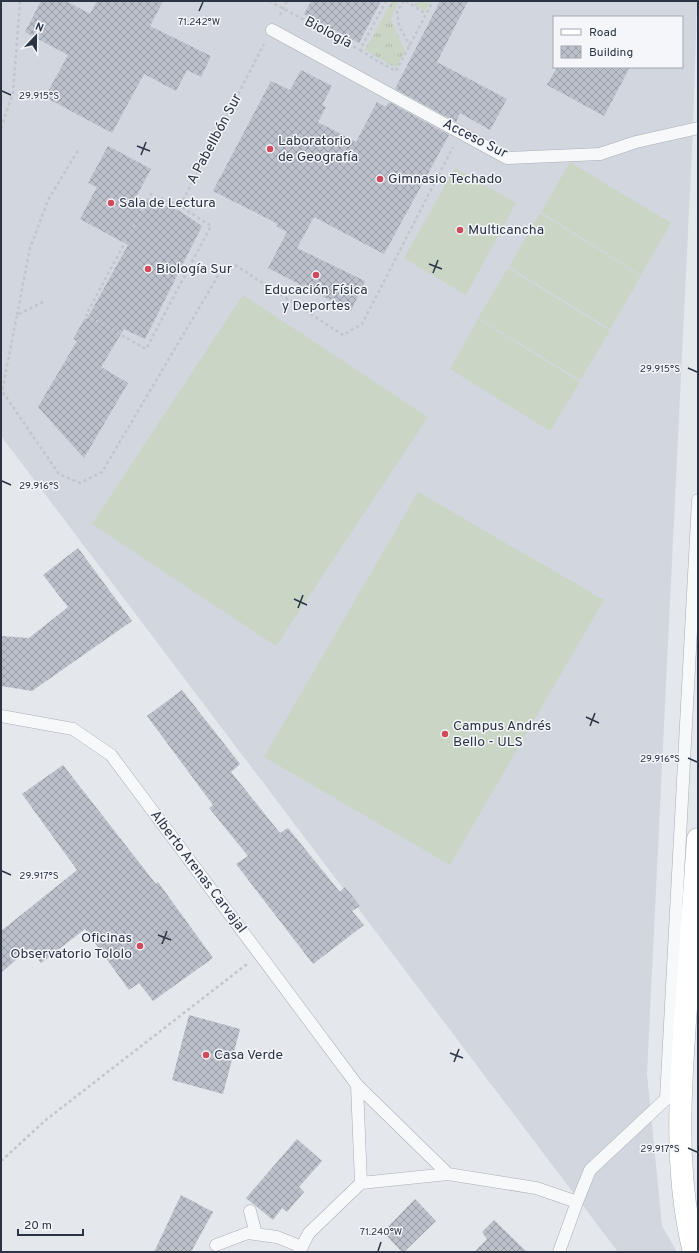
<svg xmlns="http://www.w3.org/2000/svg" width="699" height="1253" viewBox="0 0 699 1253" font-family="Overpass,sans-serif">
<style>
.built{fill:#d2d6de;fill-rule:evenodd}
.grass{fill:url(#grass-tufts)}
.pitch{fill:#c9d6c5}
.building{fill:url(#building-cross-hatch)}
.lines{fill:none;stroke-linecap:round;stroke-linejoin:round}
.lane-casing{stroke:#a9aeb7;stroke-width:13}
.secondary-casing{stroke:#a9aeb7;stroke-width:23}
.path{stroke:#c2c5cb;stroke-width:2.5;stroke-dasharray:3 3;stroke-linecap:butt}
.lane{stroke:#f7f8fa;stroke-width:12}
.secondary{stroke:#fff;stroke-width:22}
.ticks{fill:none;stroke:#2b3445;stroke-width:1.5}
.poi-dot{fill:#d1495b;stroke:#f4f6f9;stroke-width:1.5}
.labels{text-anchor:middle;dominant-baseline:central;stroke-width:3;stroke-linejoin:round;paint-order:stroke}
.street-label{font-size:14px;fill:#2b3445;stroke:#f4f6f9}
.poi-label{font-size:14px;fill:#2b3445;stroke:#f4f6f9;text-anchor:start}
.ticks-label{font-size:10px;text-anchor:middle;fill:#2b3445;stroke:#f4f6f9;stroke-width:3;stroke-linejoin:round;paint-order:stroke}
</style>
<defs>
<pattern id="grass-tufts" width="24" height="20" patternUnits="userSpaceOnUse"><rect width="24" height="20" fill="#c9d6c5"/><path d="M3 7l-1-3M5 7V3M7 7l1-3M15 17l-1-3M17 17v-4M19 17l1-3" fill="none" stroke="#adb8ab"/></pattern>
<pattern id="building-cross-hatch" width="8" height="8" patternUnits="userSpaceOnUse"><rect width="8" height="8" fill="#bbc0ca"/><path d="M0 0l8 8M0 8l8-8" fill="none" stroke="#989da6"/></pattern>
</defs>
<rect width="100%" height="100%" fill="#e4e7ec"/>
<!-- built -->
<path class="built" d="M1 1H697L693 129 647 1074 662 1226 677 1252H618L1 436ZM554 17H682V67H554Z"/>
<!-- grass -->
<path class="grass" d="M392 1H399L391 19 405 51 396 68 365 50Z
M414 1H431L425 11 415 5Z"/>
<!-- pitch -->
<path class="pitch" d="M570 162 671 223 641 275 541 212Z
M455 168 516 203 466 295 404 258Z
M540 213 641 276 610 329 509 267Z
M508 268 610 331 580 380 478 318Z
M243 295 428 417 276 646 92 524Z
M478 319 580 382 550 431 450 369Z
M418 492 604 600 450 865 264 757Z"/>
<!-- building -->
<path class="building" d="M41 1H66L90 14 97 1H163L150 26 211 56 201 77 187 70 176 91 144 74 112 133 45 97 68 55 25 32Z
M311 1H381L359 43 304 14Z
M440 1H468L437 62 507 99 490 130 460 113 456 122 395 89Z
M557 67H630L604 116 547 85Z
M301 70 332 86 322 105 326 107 318 122 356 142 377 102 386 107 389 102 449 135 384 254 314 217 297 248 365 281 351 311 268 268 287 232 276 226 278 224 213 191 271 81 290 90Z
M108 146 151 169 136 197 178 210 202 226 145 339 124 329 101 367 128 383 84 458 38 407 77 341 73 339 85 318 87 319 128 245 80 219 97 187 88 183Z
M78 548 132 621 32 691 1 686V636L29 638 68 607 43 575Z
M182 690 240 764 231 772 280 833 288 828 340 892 345 887 360 906 352 911 364 925 313 964 236 864 248 856 209 808 213 805 147 716Z
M63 765 156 884 158 882 213 958 153 1001 139 983 129 990 85 929 41 963 29 948 1 973V931L77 870 22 794Z
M189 1015 240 1029 223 1094 172 1080Z
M297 1139 322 1161 299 1187 304 1192 287 1212 282 1208 273 1220 246 1198Z
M181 1195 213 1212 191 1252H154Z
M415 1199 436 1221 404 1252H402L383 1232Z
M494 1220 527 1252H474L487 1239 482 1232Z"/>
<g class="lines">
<defs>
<path id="lane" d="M272 30 507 158 600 154 636 142 698 128
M1 716 73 729 111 755 357 1085 448 1174 536 1188 577 1202
M357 1085 361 1183 448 1174
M250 1211 256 1234
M216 1245 248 1233 277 1237 302 1247
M299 1252 309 1233 361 1183
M559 1252 577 1202 590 1170 666 1099 698 500"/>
<path id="secondary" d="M694 1252C674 1172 680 1089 686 1008 690 952 694 896 698 839"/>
</defs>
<!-- lane casing -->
<use href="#lane" class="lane-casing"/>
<!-- secondary casing -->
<use href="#secondary" class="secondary-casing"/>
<!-- path -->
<path class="path" d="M269 1 360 50 386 1
M404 1 397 11 399 26 410 46
M406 1 426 14
M280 15 287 1
M360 50 379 62 396 71 433 1
M1 128 13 93 20 1
M180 206 151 194 86 315 146 349 211 226 180 206 264 44
M43 302 17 315 2 391 59 474 80 483 102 472 222 269 235 265 343 335 362 324 453 147
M17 315 30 248 48 200 79 149
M1 1161 47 1119 247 964"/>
<!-- lane -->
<use href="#lane" class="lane"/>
<!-- secondary -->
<use href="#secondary" class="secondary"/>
</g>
<!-- ticks -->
<path class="ticks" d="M199 11 203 2M2 91 11 95M137 146 150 151M141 155 146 142M429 264 442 269M433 273 438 260M688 368 697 372M2 481 11 485M294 599 307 605M298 608 303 595M586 717 599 723M590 726 595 713M688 758 697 762M2 871 11 875M158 935 171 940M162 944 167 931M450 1053 463 1058M454 1062 459 1049M688 1148 697 1152M378 1251 381 1242"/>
<!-- markers -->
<g class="poi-dot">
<circle cx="270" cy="149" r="4"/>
<circle cx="380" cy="179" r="4"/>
<circle cx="111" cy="203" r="4"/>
<circle cx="460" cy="230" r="4"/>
<circle cx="148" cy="269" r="4"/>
<circle cx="316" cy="275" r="4"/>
<circle cx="445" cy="734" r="4"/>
<circle cx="140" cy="946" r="4"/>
<circle cx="206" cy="1055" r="4"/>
</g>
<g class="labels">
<!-- street labels -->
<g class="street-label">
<text transform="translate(328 33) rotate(28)">Biología</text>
<text transform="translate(215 139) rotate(-62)">A Pabellbón Sur</text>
<text transform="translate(475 139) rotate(27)">Acceso Sur</text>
<text transform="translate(198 872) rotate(53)">Alberto Arenas Carvajal</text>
</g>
<!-- poi labels -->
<g class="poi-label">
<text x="278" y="141">Laboratorio<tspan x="278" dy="16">de Geografía</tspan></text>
<text x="388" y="179">Gimnasio Techado</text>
<text x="119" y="203">Sala de Lectura</text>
<text x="468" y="230">Multicancha</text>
<text x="156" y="269">Biología Sur</text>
<text x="316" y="290" text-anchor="middle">Educación Física<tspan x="316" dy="16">y Deportes</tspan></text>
<text x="453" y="726">Campus Andrés<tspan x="453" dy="16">Bello - ULS</tspan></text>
<text x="132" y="938" text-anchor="end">Oficinas<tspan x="132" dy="16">Observatorio Tololo</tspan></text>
<text x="214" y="1055">Casa Verde</text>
</g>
</g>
<g class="ticks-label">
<text x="199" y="25">71.242°W</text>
<text x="39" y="99">29.915°S</text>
<text x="660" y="372">29.915°S</text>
<text x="39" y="489">29.916°S</text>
<text x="660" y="762">29.916°S</text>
<text x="39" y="879">29.917°S</text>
<text x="660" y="1152">29.917°S</text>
<text x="381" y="1235">71.240°W</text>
</g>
<!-- border -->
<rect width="699" height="1253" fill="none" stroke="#2b3445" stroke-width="4"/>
<!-- legend -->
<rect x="553" y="16" width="130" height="52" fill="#f4f6f9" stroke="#a4a8b1"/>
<rect x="561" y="29" width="20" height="6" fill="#ffffff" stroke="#a4a8b1"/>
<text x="589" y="36" font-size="12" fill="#2b3445">Road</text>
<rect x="561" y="46" width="20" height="12" fill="url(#building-cross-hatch)" stroke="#a4a8b1"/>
<text x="589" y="56" font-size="12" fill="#2b3445">Building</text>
<!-- north arrow -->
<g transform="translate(36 36) rotate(22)" stroke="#f4f6f9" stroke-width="3" paint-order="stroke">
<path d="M0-3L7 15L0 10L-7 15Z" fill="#2b3445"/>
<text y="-6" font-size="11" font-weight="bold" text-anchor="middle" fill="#2b3445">N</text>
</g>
<!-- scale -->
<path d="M18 1229v6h65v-6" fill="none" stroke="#2b3445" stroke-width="2"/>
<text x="24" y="1229" font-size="12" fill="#2b3445" stroke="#f4f6f9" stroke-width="3" paint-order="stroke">20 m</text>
</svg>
